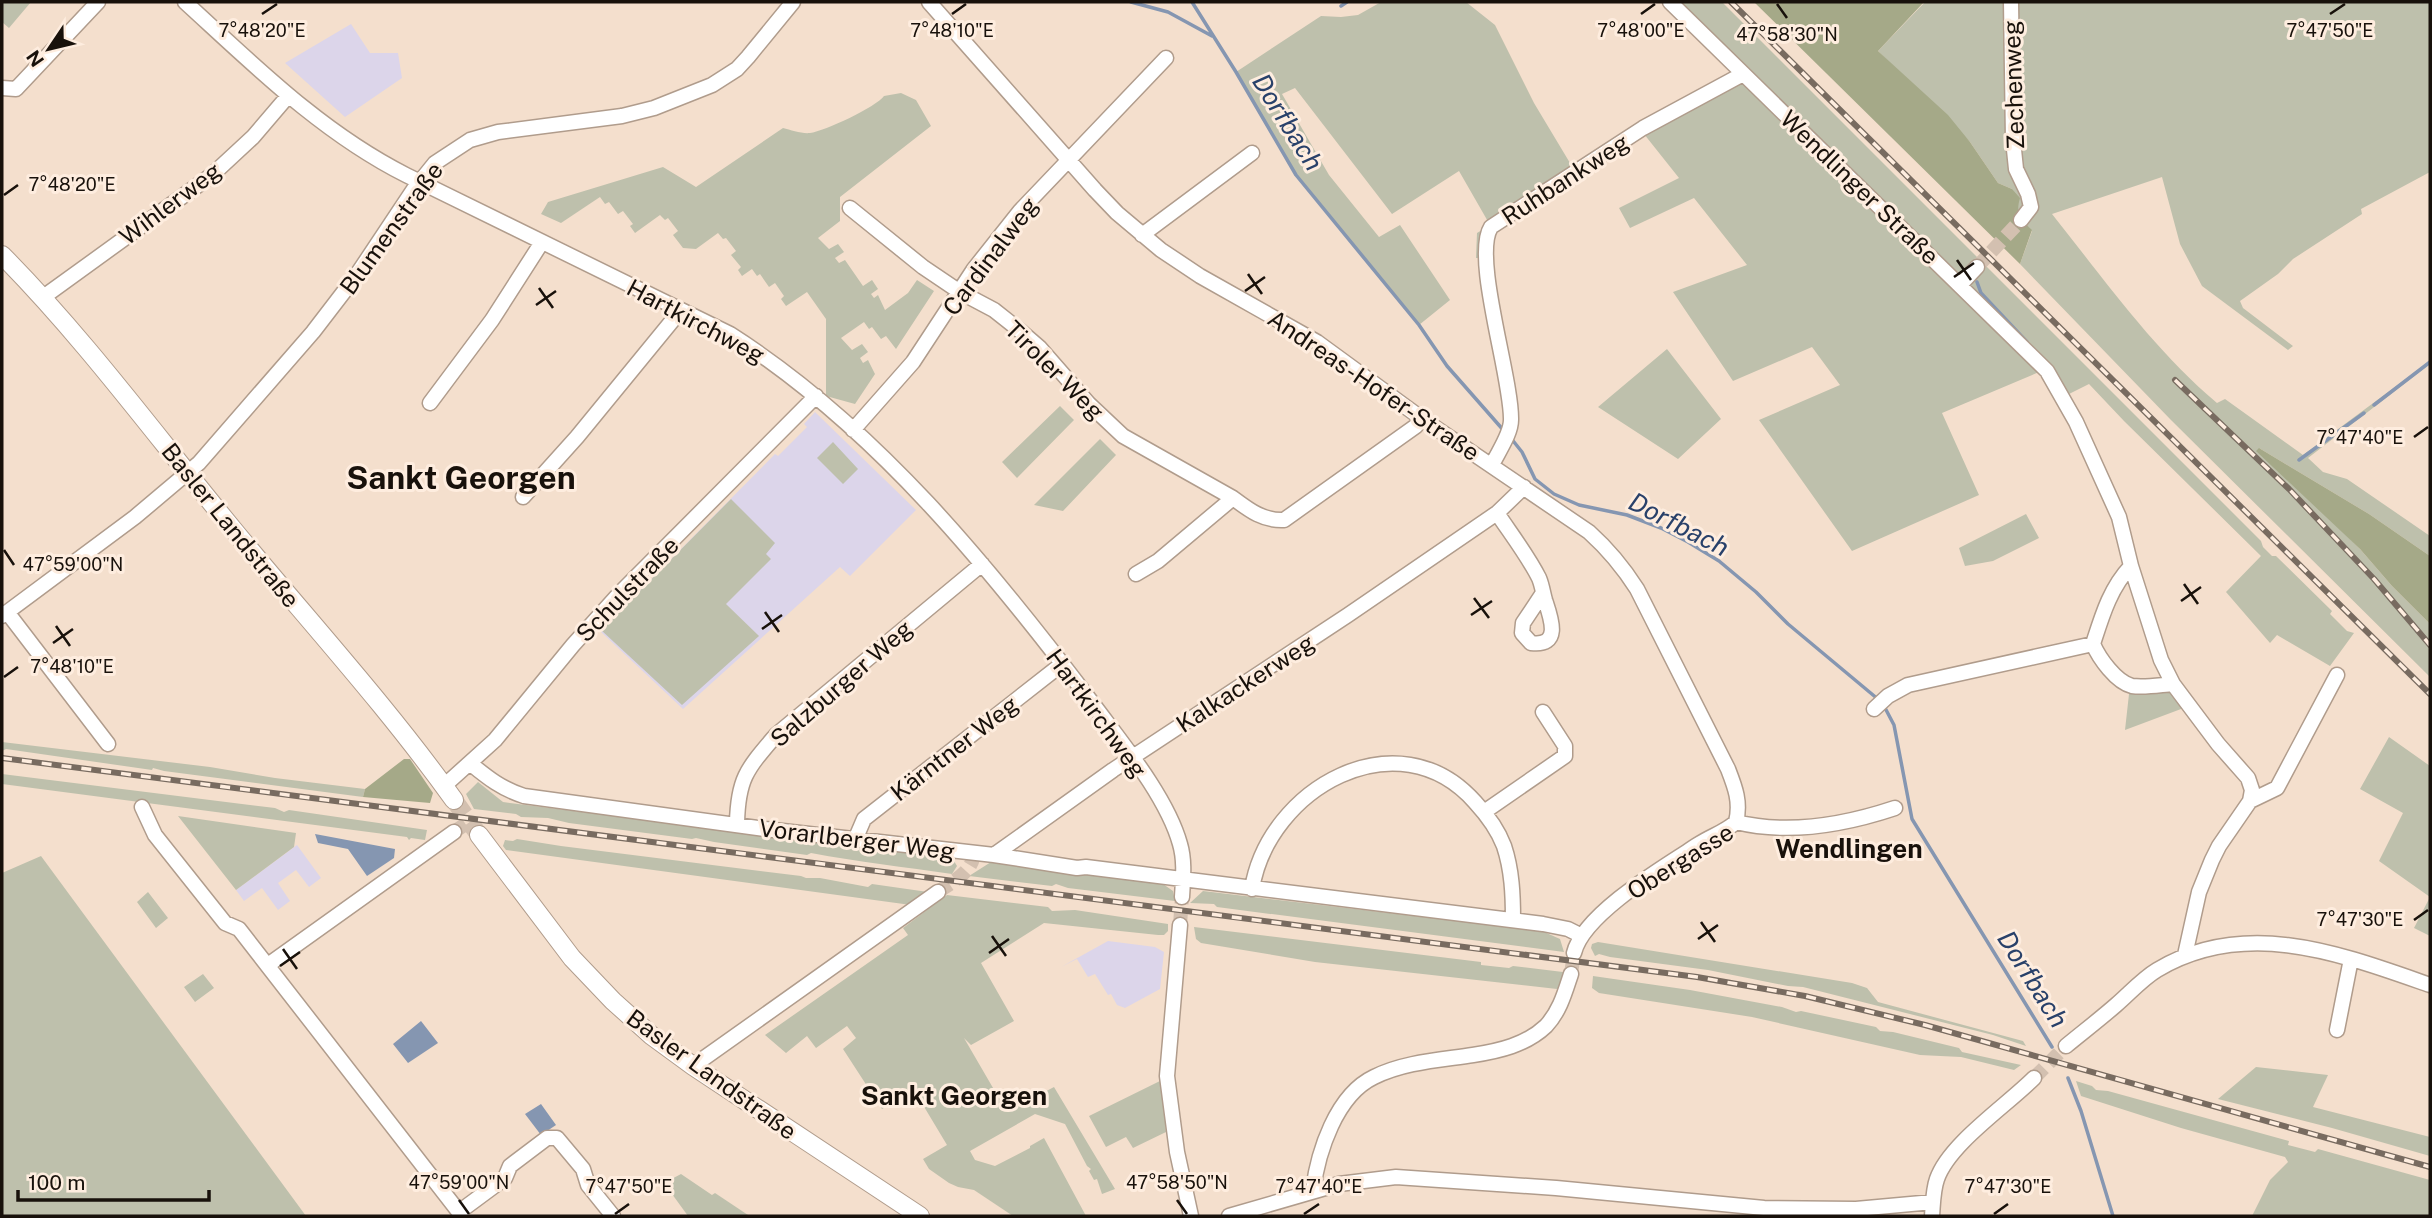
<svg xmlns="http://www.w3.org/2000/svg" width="2432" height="1218" viewBox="0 0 2432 1218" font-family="'Public Sans',sans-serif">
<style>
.education{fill:#dcd5ea}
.green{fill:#bec0ac}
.forest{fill:#a5a988}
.water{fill:#8596b1}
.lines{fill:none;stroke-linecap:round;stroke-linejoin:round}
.stream{stroke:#8596b1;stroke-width:3.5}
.minor-tunnel{stroke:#d3c0b0;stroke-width:14;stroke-dasharray:14 7;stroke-linecap:butt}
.tertiary-tunnel{stroke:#d3c0b0;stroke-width:18;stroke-dasharray:18 9;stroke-linecap:butt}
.minor-casing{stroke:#b09c8c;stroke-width:17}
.tertiary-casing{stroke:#b09c8c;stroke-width:20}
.minor{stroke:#fff;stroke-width:14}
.tertiary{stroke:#fff;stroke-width:18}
.rail-casing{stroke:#786b60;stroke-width:6}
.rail{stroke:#feeddf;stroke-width:3.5;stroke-dasharray:10;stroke-linecap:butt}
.ticks{fill:none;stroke:#18110b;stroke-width:2.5}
.labels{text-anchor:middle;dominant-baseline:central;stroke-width:6;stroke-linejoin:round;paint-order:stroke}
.street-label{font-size:24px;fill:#18110b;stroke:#feeddf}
.water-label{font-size:26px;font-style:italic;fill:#29416a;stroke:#feeddf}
.neighbourhood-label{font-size:26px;font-weight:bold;fill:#18110b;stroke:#feeddf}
.district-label{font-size:32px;font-weight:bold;fill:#18110b;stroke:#feeddf}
.ticks-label{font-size:18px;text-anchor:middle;fill:#18110b;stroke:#feeddf;stroke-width:6;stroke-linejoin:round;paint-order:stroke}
</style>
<rect width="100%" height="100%" fill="#f4dfcd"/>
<!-- education -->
<path class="education" d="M351 24 370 53H398L402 78 345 117 285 63Z
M815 412 916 510 850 576 840 567 683 709 600 631 775 454 778 456 807 427 804 424Z
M297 845 321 878 309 887 296 870 278 883 290 901 278 910 262 888 244 901 236 890Z
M1108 941 1155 947 1164 952 1160 989 1125 1008 1117 1005 1111 994 1108 995 1095 974 1088 977 1077 959 1061 967Z"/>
<!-- green -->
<path class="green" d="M2 2H31L9 28 2 22Z
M1381 2H1466L1495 25 1534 103 1573 168 1728 76 1732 66 1667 2H1722L2261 541 2263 547 2272 556H2276L2332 611 2330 614 2347 631 2354 633 2330 666 2277 635 2270 643 2226 592 2261 556 2124 421 2089 384 2067 395 2051 367 1942 413 1979 495 1852 551 1759 420 1840 385 1812 347 1733 381 1673 292 1747 265 1694 198 1630 228 1619 208 1679 178 1644 134 1497 229 1482 258H1476L1477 233 1490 225 1459 171 1392 214 1295 88 1282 94 1329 175 1379 237 1400 225 1450 300 1419 325 1296 175 1236 72 1321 16 1341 17 1358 15Z
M1925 2H2430V172L2361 209 2362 214 2293 259 2278 274 2240 301 2243 308 2293 346 2288 350 2202 286 2180 244 2162 177 2052 214C2104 279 2153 349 2217 403L2225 399 2303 455 2430 361V364L2308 458 2323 472 2347 479 2430 536V556L2369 514 2259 448 2360 549 2392 586 2430 624V677L2171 420 2020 264 2032 231 2018 217 2012 189 1998 183 1970 142 1878 51Z
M901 93 916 100 931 126 840 197V221L818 238 829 249 838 244 844 252 835 258 839 263 845 260 863 286 872 280 878 289 871 294 874 298 878 295 885 310 908 293 917 280 934 291 896 349 886 336 881 339 872 327 869 329 864 322 841 338 852 350 862 344 868 352 860 358 863 363 868 360 875 374 855 404 826 396V319L807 292 786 306 781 299 784 296 775 283 769 287 760 274 757 276 752 269 742 276 738 270 741 267 731 255 736 251 726 238 723 239 718 233 696 249 683 248 673 235 678 231 668 218 665 220 660 215 635 233 630 226 633 224 623 211 618 214 609 202 605 204 600 197 561 223 541 214 548 202 663 167 696 187 783 128C791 130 802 134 810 133 825 131 876 107 884 96Z
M1667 349 1721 419 1678 459 1598 407Z
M1060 406 1074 420 1017 478 1002 462Z
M1100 439 1116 455 1063 511 1034 505Z
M833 442 858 469 843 484 817 458Z
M731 499 775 543 766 554 771 559 726 604 759 636 682 705 601 630Z
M2026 514 2039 538 1993 561 1965 566 1959 548Z
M2173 684 2189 706 2125 730 2130 685Z
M2389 737 2430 766V936L2414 928 2430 897 2379 861 2403 813 2360 789Z
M2 742 210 767 275 778 365 789 363 797 164 771 153 768 152 770 6 749 2 751Z
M2 774 275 808 284 812 289 810 427 830 425 840 411 838 409 840 407 837 2 784Z
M478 782 503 802 949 858 954 861 957 866 952 874C905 867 858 862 811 853L807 855 714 842 696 838 692 839 569 823 548 818 521 817 516 814 474 809 466 794Z
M178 816 296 833 294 847 236 890Z
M517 839 561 846 801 876 806 878H820L868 887 872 884 928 892 911 905 506 850 503 846 505 840 513 841Z
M41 856 306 1216H2V873Z
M991 862 1163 884 1173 891 1175 901 1068 888 1056 884 1052 886 969 876Z
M1203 891 1542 931 1560 939 1564 952 1217 907 1214 904 1190 903Z
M148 892 168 918 156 928 137 902Z
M947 895 1048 907 1052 911 1075 910 1168 924V931L1164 935H1158L1044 923 981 963 1014 1021 971 1045 964 1038 1007 1112 1054 1087 1115 1189 1102 1194 1097 1179 1094 1180 1089 1171 1091 1169 1087 1166 1065 1124 1035 1114 970 1151 975 1160 995 1166 1030 1148V1146L1044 1138 1086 1216H1013L974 1190 958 1187 949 1183 929 1169 923 1159 947 1145 914 1090 882 1109 843 1049 856 1038 847 1026 816 1048 807 1036 786 1053 765 1035 908 935 903 928Z
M1194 927 1481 962V965L1509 968 1513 966 1563 972 1561 985 1557 989 1315 962 1201 943 1196 939Z
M1598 942 1852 983 1867 988 1878 1002 2023 1041 2026 1046 1993 1035 1803 987 1788 986 1708 970 1610 957 1599 954 1595 956 1591 948 1592 944Z
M203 974 214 988 195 1002 184 987Z
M1593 976 1690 990 1782 1007 1796 1012 1801 1011 1876 1027 1880 1031 1893 1032 1959 1048 1962 1052 2021 1065 2014 1070 1961 1057 1920 1055 1752 1017 1599 993 1592 988Z
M2256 1067 2328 1075 2313 1107 2430 1137V1156L2332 1128 2218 1099Z
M1162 1080 1166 1132 1133 1148 1126 1137 1106 1147 1089 1116Z
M2076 1081 2092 1086 2096 1090 2108 1091 2289 1141 2288 1145 2315 1152 2318 1149 2430 1180V1216H2252L2270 1180 2288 1162 2285 1157 2181 1128 2081 1096Z
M681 1174 712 1195 715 1193 748 1215 688 1216 664 1183Z"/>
<!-- forest -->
<path class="forest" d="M1754 2H1924L1878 51 1948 115 1970 142 1998 183 2012 189 2020 198C2015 215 2021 219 2032 230L2020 264Z
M2259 448 2369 514 2430 556V624L2392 586 2360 549 2256 451Z
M404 759H410L433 793 430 803 363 797 365 789Z"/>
<!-- water -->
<path class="water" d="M315 834 395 849 394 858 367 876 348 849 318 843Z
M421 1021 438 1043 408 1063 393 1044Z
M541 1104 556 1125 541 1135 525 1114Z"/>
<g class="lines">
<!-- stream -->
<path class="stream" d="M1131 2 1168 12 1212 36
M1192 2 1236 72 1296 175 1419 325 1447 366 1505 432
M1341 6 1347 2
M1977 282 1981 293 2027 342
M2374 405 2430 362
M1510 437 1522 452 1535 479 1554 494 1579 505 1627 515 1661 528 1688 542 1719 561 1756 592 1788 624 1879 700
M2299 460 2364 413
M1884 706 1894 725 1912 819 2052 1047
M2068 1078 2081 1111 2113 1216"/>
<!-- minor-tunnel -->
<path class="minor-tunnel" d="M1977 267 2021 220
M454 832 470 821
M938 892C953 881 973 872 974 853
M1180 925 1182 897
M1571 974 1574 953
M2034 1078 2066 1046"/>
<!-- tertiary-tunnel -->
<path class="tertiary-tunnel" d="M454 800 479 835"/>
<defs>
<path id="minor" d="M185 2C254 65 321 132 406 175L730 334C876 427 990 568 1093 704 1122 743 1167 797 1180 844 1185 861 1183 879 1182 897
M929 2 1095 190 1117 213 1161 250 1200 276 1317 342 1421 418 1589 532C1609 550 1623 567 1637 589L1728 769C1735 787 1741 802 1736 822
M1670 2 2047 371 2076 422 2119 517 2131 566 2161 660 2173 684 2218 744 2248 778 2252 790 2250 801 2219 846 2212 860 2199 892 2185 955
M2011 2 2013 140 2016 169 2028 194 2031 207 2021 220
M2 88 16 89 98 2
M850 208 923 267 960 292 994 310 1018 329 1040 348 1089 404 1123 436 1233 498 1158 561 1136 574
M1142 235 1252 153
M1961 284 1977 267
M42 298 212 175 253 137 288 96
M430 403 492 320 542 242
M853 430 913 362 974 269 1020 211 1166 58
M1492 465C1498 452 1511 434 1511 420 1512 378 1472 257 1491 227L1643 128 1743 74
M523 497 577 437 681 310
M1233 498C1249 510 1263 521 1284 520L1416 426 1421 418
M1497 513C1511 534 1528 556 1539 578 1542 585 1543 593 1545 600 1551 618 1562 647 1531 643L1522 633 1523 623 1543 593
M2131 566C2110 588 2102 616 2093 644 2099 658 2116 682 2132 686 2145 688 2160 685 2173 684
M7 612 108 744
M2 616 135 517 199 463 313 332 356 276 414 189 435 163 470 140 498 132 622 116 654 108 712 85 737 69 748 57 793 2
M1874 709 1888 696 1908 685 2093 644
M471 764C488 778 502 789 524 796L765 829 994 855 1077 868 1086 867 1543 924 1568 929 1580 935
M444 786 495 740 573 645 619 594 816 396
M2250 801 2277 788 2337 675
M142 807 155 835 225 923 239 929 462 1216
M1484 812 1565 756V746L1543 712
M1736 822C1789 835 1844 825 1895 808
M737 823C738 778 747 769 776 735L982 564
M855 840 864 819 1062 664
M994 855 1113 770 1348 615 1497 513 1524 487
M1252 889C1268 789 1398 715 1475 802 1487 815 1498 830 1504 846 1512 870 1513 895 1513 920
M1180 925 1167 1076 1177 1152 1191 1216
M1574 953C1583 914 1665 866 1699 844 1711 836 1725 832 1736 822
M268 965 454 832
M2337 1030 2351 959
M2066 1046C2083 1032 2100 1019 2116 1005 2129 994 2142 979 2157 970 2246 917 2341 954 2430 985
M693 1066 938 892
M1313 1190C1318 1152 1336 1095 1374 1077 1404 1062 1440 1060 1473 1055 1499 1051 1526 1045 1546 1026 1560 1011 1565 992 1571 974
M459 1212 505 1178 510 1166 547 1138H557L583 1169 588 1185 613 1216
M1229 1216 1339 1184 1396 1177 1556 1188 1764 1208 1856 1209 1933 1202
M1932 1216C1933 1204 1933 1190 1937 1179 1949 1144 2006 1106 2034 1078"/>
<path id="tertiary" d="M2 255C86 340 156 436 232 528 306 618 386 705 454 800
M479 835 572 958 613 1001 652 1036 693 1066 920 1216"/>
</defs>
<!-- minor casing -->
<use href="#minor" class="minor-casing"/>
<!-- tertiary casing -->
<use href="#tertiary" class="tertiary-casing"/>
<!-- minor -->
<use href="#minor" class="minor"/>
<!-- tertiary -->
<use href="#tertiary" class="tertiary"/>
<defs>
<path id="rail" d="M1731 2 2430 694
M2175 380 2289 489 2374 579 2430 645
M2 758 1697 977 1805 996 1925 1025 2430 1167"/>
</defs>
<!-- rail casing -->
<use href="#rail" class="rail-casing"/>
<!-- rail -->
<use href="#rail" class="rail"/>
</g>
<!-- ticks -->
<path class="ticks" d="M1777 4 1787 18M262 14 277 4M952 14 966 4M1641 14 1655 4M2330 14 2345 4M4 195 18 185M1957 260 1971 280M1248 274 1262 294M1954 277 1974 263M539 288 553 308M1245 291 1265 277M536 305 556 291M2414 437 2428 427M4 550 14 565M2184 584 2198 604M1474 598 1489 618M2181 601 2201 587M765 612 779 632M1471 615 1492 601M56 626 70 646M762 629 782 615M53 643 73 629M4 677 18 667M2414 920 2428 910M1701 922 1715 942M992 936 1006 956M1698 939 1718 925M283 949 297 969M989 953 1009 939M280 966 300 952M459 1200 469 1214M1177 1200 1187 1214M615 1214 629 1204M1304 1214 1319 1204M1994 1214 2008 1204"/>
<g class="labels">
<!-- street labels -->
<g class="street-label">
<text transform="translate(2013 85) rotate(-92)">Zechenweg</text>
<text transform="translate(1565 179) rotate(-33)">Ruhbankweg</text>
<text transform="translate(1860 187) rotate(44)">Wendlinger Straße</text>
<text transform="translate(170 203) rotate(-37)">Wihlerweg</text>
<text transform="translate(391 228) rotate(-54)">Blumenstraße</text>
<text transform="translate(990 256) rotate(-53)">Cardinalweg</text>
<text transform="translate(696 321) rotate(28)">Hartkirchweg</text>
<text transform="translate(1055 370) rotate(45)">Tiroler Weg</text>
<text transform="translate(1374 385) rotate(34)">Andreas-Hofer-Straße</text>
<text transform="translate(231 525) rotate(51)">Basler Landstraße</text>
<text transform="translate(627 589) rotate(-46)">Schulstraße</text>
<text transform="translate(841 683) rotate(-41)">Salzburger Weg</text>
<text transform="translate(1245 683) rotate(-33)">Kalkackerweg</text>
<text transform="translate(1097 713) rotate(54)">Hartkirchweg</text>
<text transform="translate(954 748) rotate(-38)">Kärntner Weg</text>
<text transform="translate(857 839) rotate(7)">Vorarlberger Weg</text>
<text transform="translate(1680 861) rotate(-32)">Obergasse</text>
<text transform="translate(712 1074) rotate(36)">Basler Landstraße</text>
</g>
<!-- water labels -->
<g class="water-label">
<text transform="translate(1288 122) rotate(58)">Dorfbach</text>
<text transform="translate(1679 524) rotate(27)">Dorfbach</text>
<text transform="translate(2033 979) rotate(58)">Dorfbach</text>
</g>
<!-- neighbourhood labels -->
<g class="neighbourhood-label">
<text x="1849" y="848">Wendlingen</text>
<text x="954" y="1095">Sankt Georgen</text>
</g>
<!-- district labels -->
<g class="district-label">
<text x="461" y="477">Sankt Georgen</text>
</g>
</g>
<g class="ticks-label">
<text x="262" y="37">7°48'20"E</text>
<text x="952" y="37">7°48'10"E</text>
<text x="1641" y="37">7°48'00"E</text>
<text x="2330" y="37">7°47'50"E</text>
<text x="1787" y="41">47°58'30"N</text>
<text x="72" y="191">7°48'20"E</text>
<text x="2360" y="444">7°47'40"E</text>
<text x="73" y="571">47°59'00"N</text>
<text x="72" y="673">7°48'10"E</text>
<text x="2360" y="926">7°47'30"E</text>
<text x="459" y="1189">47°59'00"N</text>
<text x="1177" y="1189">47°58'50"N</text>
<text x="629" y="1193">7°47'50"E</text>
<text x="1319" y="1193">7°47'40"E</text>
<text x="2008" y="1193">7°47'30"E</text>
</g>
<!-- border -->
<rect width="2432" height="1218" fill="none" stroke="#18110b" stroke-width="7"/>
<!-- north arrow -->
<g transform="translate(49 49) rotate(235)" stroke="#feeddf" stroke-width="5" paint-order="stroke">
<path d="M0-5L12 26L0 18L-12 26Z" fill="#18110b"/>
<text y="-10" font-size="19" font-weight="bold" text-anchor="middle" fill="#18110b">N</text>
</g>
<!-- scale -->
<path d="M18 1190v10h191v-10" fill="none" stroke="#18110b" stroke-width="3.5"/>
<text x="28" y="1190" font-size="21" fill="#18110b" stroke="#feeddf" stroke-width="5" paint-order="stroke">100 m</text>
</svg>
